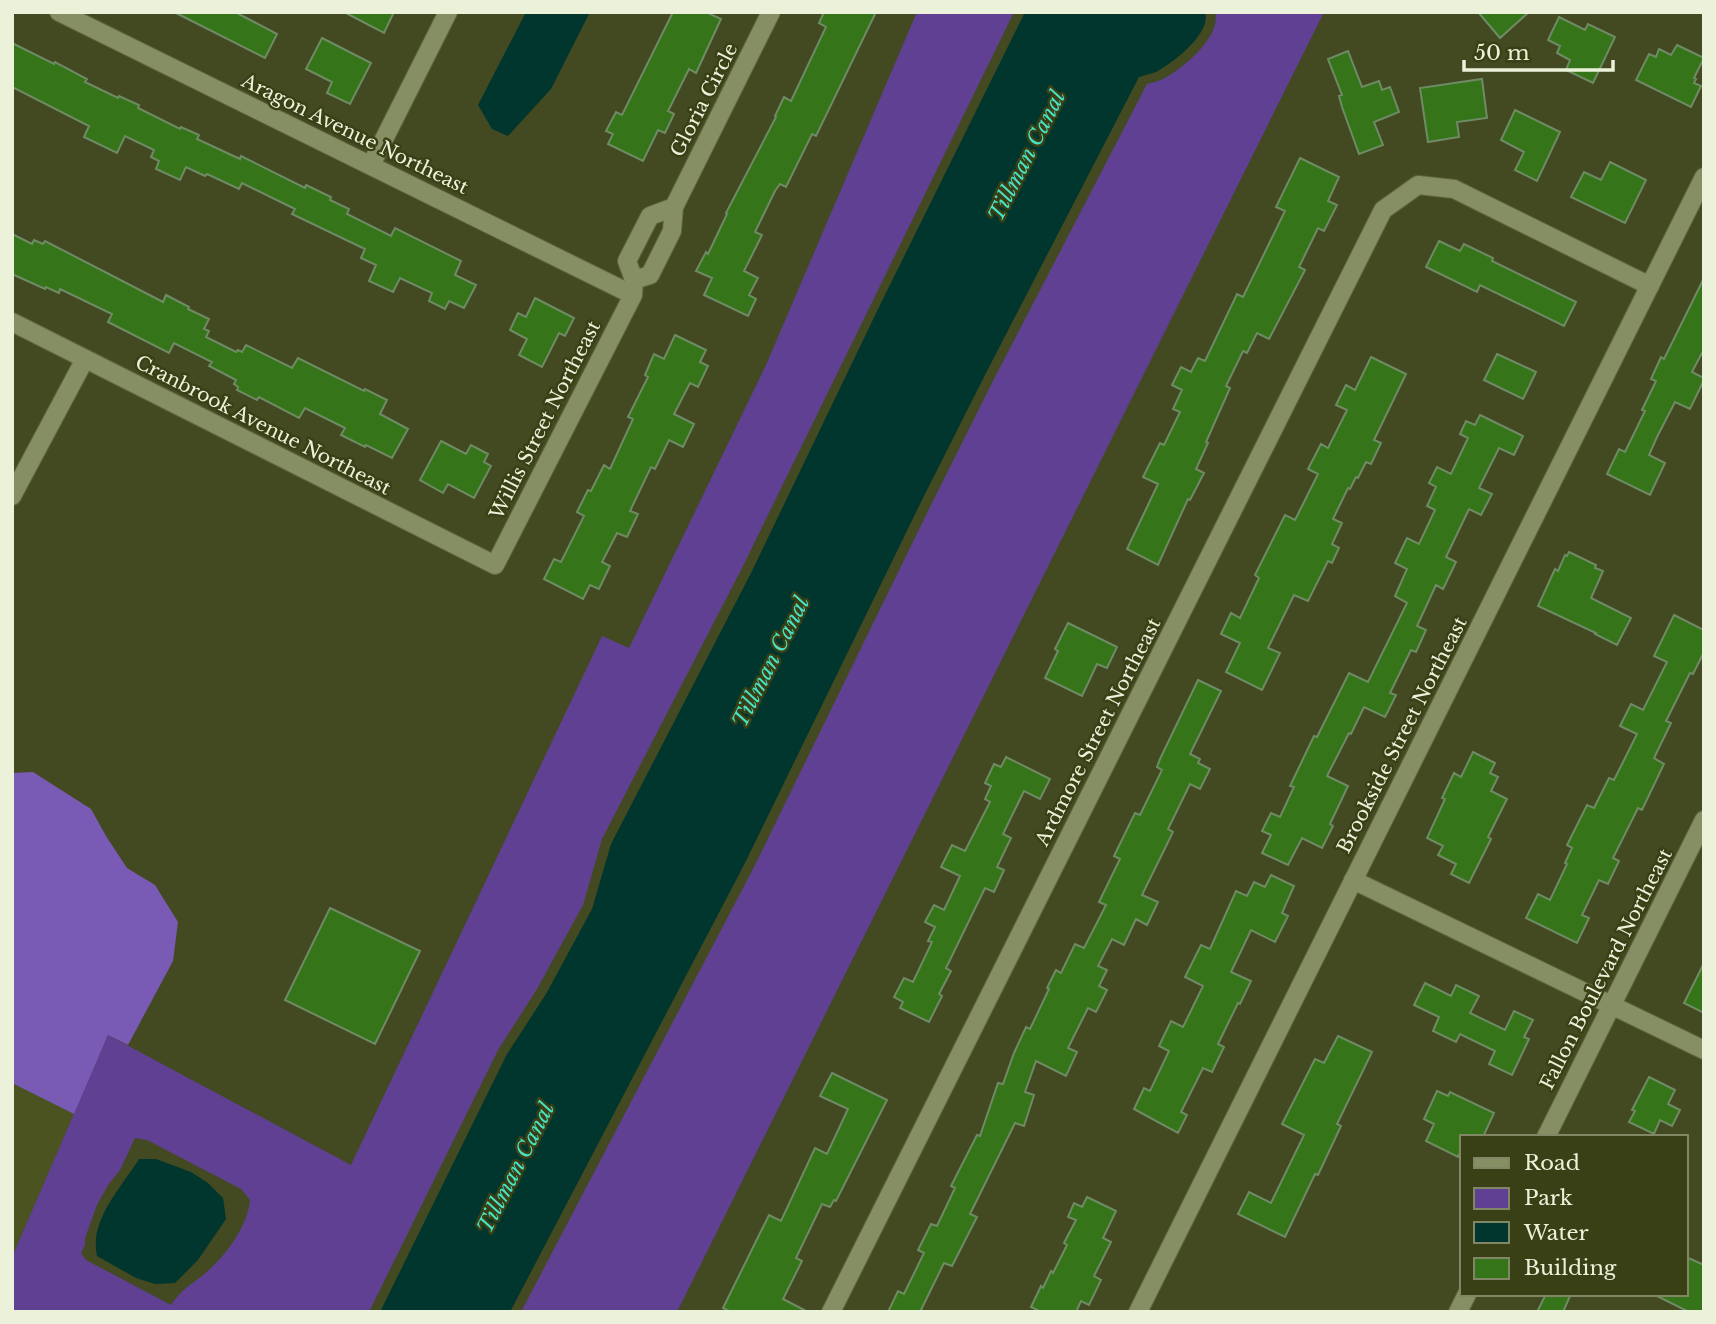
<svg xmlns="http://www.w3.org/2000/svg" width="1716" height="1324" viewBox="0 0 1716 1324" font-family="'Libre Baskerville',serif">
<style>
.built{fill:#4b5321}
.green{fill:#5f4093;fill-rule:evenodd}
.forest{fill:#795ab4}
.water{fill:#00362d}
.building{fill:#357418;stroke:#6f8b66;stroke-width:2}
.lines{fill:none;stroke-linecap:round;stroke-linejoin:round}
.street-casing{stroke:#606640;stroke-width:20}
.secondary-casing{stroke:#606640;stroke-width:20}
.street{stroke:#868f63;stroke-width:18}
.secondary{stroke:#868f63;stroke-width:18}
.labels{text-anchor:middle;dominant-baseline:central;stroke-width:5;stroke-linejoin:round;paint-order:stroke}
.street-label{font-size:19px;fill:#ecf2da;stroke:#394016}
.water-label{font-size:21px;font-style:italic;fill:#47e3c7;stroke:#394016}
</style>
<rect width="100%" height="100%" fill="#434a21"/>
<!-- built -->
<path class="built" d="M12 1083 74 1114 12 1257Z"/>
<!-- green -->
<path class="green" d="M917 12H1014L742 568 602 839 583 905 537 989 498 1050 369 1312H12V1257L108 1035 351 1165 602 636 629 648 766 365ZM135 1138 147 1140 241 1189 250 1200C248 1224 229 1251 212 1267 204 1275 195 1281 186 1288 180 1293 175 1299 171 1305L86 1260 81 1253 85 1245V1238L97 1205 108 1185 120 1170Z
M1215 12H1324L677 1312H521L754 867 930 507 995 377 1147 84C1152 83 1158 81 1163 79 1182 69 1222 37 1215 12Z"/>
<!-- forest -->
<path class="forest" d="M33 772 91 809 106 836 127 868 155 885 178 922 173 961 128 1045 108 1035 74 1114 12 1083V773Z"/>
<!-- water -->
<path class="water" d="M526 12H590L551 89 508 136 492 129 478 105Z
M1025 12H1205C1212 33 1173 63 1156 72 1151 74 1145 75 1139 77L986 373 921 502 745 863 510 1312H380L507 1054 546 994 592 909 611 844 751 573 880 305Z
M139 1159H156L191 1172 208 1183 223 1198 226 1219 198 1260 175 1283 155 1284 136 1278 97 1256C89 1220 121 1188 139 1159Z"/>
<!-- building -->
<path class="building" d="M174 12H235L277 34 265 58Z
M344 12H394L384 33Z
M673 12H706L721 19 696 73 689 69 668 111 674 114 665 133 658 130 643 161 608 144 613 134 606 131 616 112 622 115Z
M824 12H876L816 136 812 134 786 187 780 184 775 191 755 232 762 235 744 271 758 278 749 295 756 299 748 316 704 295 712 278 696 271 706 252 708 254 727 214 726 213 776 117 775 116 784 97 791 101 826 27 819 23Z
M1478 12H1529L1500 38Z
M1559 17 1585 30 1588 24 1615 37 1593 83 1566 70 1570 60 1557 53 1560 46 1548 40Z
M322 38 371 63 350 104 327 93 332 82 306 69Z
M12 43 54 64 55 62 87 79 85 82 118 98 119 96 139 105 138 108 180 129 181 127 199 135 197 139 240 159 241 156 305 188 306 185 331 197 330 200 349 209 347 214 391 236 395 228 461 261 455 275 476 285 464 308 449 301 445 309 429 301 432 293 400 278 393 292 369 281 376 265 361 258 365 249 292 214 295 209 242 183 239 189 207 174 205 176 186 167 180 180 156 169 159 161 151 157 154 150 125 136 117 153 84 137 89 126 12 87Z
M1677 45 1704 58 1694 78 1696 79 1694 83 1701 86 1691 107 1636 80 1649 54 1656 57 1659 49 1671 55Z
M1348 51 1362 87 1379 81 1382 90 1390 87 1399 112 1374 122 1383 145 1359 154 1342 107 1339 96 1342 95 1328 59Z
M1482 79 1487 118 1457 122 1459 137 1428 142 1420 88Z
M1515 110 1560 132 1537 181 1515 170 1524 152 1501 140Z
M1300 158 1339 177 1328 201 1337 205 1324 231 1318 228 1299 267 1305 270 1269 339 1257 333 1247 353 1243 351 1226 386 1230 388 1206 442 1208 443 1196 469 1204 473 1190 500 1188 499 1158 565 1127 549 1158 484 1143 477 1160 443 1164 445 1180 412 1173 409 1182 390 1172 385 1181 367 1191 372 1198 358 1205 361 1237 294 1243 297 1285 211 1276 207Z
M1610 162 1646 180 1625 223 1571 197 1584 172 1601 180Z
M12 234 32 244 34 240 43 244 45 241 163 302 166 295 189 307 188 309 209 319 204 329 209 331 206 337 236 352 238 350 242 352 246 345 292 368 298 358 364 391 365 389 387 400 380 414 408 429 392 458 366 445 365 447 341 435 345 428 305 408 299 418 259 397 257 400 237 390 238 387 234 384 236 380 209 366 212 362 174 343 169 353 108 322 112 314 60 289 59 293 46 287 45 289 12 274Z
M1439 241 1460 251 1464 244 1493 258 1492 261 1576 302 1564 326 1480 285 1477 292 1426 267Z
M1704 278V349L1692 372 1704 378V380L1690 409 1675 402 1657 437 1649 455 1665 463 1650 495 1607 474 1619 449 1625 452 1645 411 1642 410 1656 381 1651 379 1661 357 1664 359Z
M535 298 574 318 565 336 559 333 542 367 519 355 527 339 510 330 518 313 526 317Z
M675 335 706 350 700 362 708 366 698 387 690 383 674 414 694 424 683 447 669 440 655 469 651 467 630 511 638 514 627 537 617 533 602 562 610 566 599 589 590 585 583 599 544 579 554 559 561 562 584 516 577 512 588 490 591 491 604 465 610 469 633 419 628 417 648 377 645 375 654 354 664 359Z
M1497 354 1536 372 1523 399 1484 380Z
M1371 357 1406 374 1374 440 1381 443 1371 464 1366 462 1358 478 1356 477 1350 489 1348 488 1333 519 1342 523 1332 544 1339 548 1332 563 1328 561 1308 601 1294 595 1268 648 1280 653 1262 690 1226 672 1240 643 1221 634 1231 613 1240 618 1259 578 1255 575 1285 515 1295 520 1318 474 1308 469 1321 444 1328 448 1347 410 1336 405 1346 385 1355 390Z
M1480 415 1523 436 1514 455 1499 448 1479 488 1492 494 1481 515 1469 509 1446 557 1456 562 1443 589 1436 585 1417 626 1426 630 1416 652 1411 650 1390 693 1396 695 1385 717 1364 707 1351 734 1349 733 1327 776 1348 786 1330 824 1333 826 1322 848 1302 838 1288 865 1262 853 1271 835 1262 831 1271 813 1280 817 1294 787 1290 786 1314 736 1317 737 1349 673 1368 682 1407 603 1395 596 1407 569 1395 563 1407 538 1419 544 1435 510 1427 506 1436 487 1429 483 1437 467 1451 474 1468 438 1460 434 1466 421 1475 425Z
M441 441 466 454 471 445 488 454 484 462 491 466 474 498 448 484 443 493 420 480Z
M1569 552 1596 565 1595 568 1603 571 1591 598 1631 618 1617 645 1595 634 1596 633 1538 606 1555 569 1558 571 1565 555 1567 556Z
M1674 615 1704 630V652L1693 674 1690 673 1666 721 1671 723 1654 758 1664 764 1642 810 1638 808 1613 858 1619 861 1608 884 1599 880 1582 915 1589 918 1577 943 1526 918 1538 894 1550 900 1567 864 1565 863 1572 848 1567 845 1587 805 1594 808 1609 778 1614 780 1637 734 1620 726 1631 704 1643 710 1667 662 1654 656Z
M1068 623 1117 647 1107 668 1097 664 1082 696 1045 678 1058 651 1055 649Z
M1198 680 1221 691 1190 754 1200 759 1198 763 1210 769 1200 789 1190 784 1168 829 1173 832 1142 895 1158 902 1147 925 1136 919 1124 945 1112 939 1098 966 1107 970 1099 986 1107 990 1096 1012 1088 1008 1068 1048 1077 1052 1066 1076 1036 1061 1025 1092 1034 1095 1024 1126 1015 1123 970 1214 977 1217 952 1266 944 1263 920 1312H888L898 1291 904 1294 924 1253 918 1250 931 1224 937 1226 955 1188 951 1186 977 1135 980 1136 998 1083 1003 1084 1014 1053 1026 1027 1030 1029 1049 989 1047 988 1056 970 1061 973 1075 944 1084 948 1106 905 1099 902 1120 859 1114 856 1135 813 1140 815 1162 770 1157 767 1160 759Z
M1473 752 1495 763 1490 773 1498 777 1491 791 1507 799 1488 837 1491 839 1469 883 1451 874 1456 864 1438 855 1443 846 1427 838 1445 799 1442 798 1454 773 1461 777Z
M1006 757 1050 779 1040 799 1024 791 1003 834 1011 838 997 867 1004 870 994 892 985 888 946 968 951 971 939 994 942 996 929 1022 900 1008 903 1002 894 997 904 978 913 982 932 942 928 941 935 927 925 922 934 905 944 910 960 876 941 867 952 845 965 851 990 802 985 799 991 786 985 783 994 764 1001 767Z
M1271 875 1294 886 1282 913 1288 916 1275 942 1251 930 1231 972 1251 981 1240 1004 1238 1003 1218 1044 1224 1047 1212 1072 1203 1068 1181 1112 1187 1115 1178 1133 1134 1109 1144 1088 1150 1091 1169 1051 1159 1046 1171 1021 1183 1027 1203 986 1185 977 1201 945 1210 949 1236 891 1247 896 1254 882 1265 887Z
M330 908 420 951 375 1044 285 1000Z
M1704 963V1013L1684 1003Z
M1425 983 1451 996 1456 985 1479 996 1470 1013 1505 1030 1514 1011 1533 1020 1524 1037 1529 1039 1512 1075 1489 1064 1495 1051 1460 1034 1456 1042 1433 1031 1439 1017 1414 1005Z
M1338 1036 1372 1052 1337 1124 1341 1126 1318 1175 1315 1174 1285 1237 1238 1214 1249 1192 1271 1203 1304 1135 1282 1124 1315 1059 1324 1063Z
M832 1073 887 1100 836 1201 834 1200 830 1207 822 1204 796 1258 802 1261 783 1299 808 1312H731L723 1308 769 1215 781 1221 815 1148 827 1154 848 1109 820 1096Z
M1649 1077 1675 1090 1668 1104 1680 1110 1672 1126 1660 1120 1654 1134 1629 1122 1635 1111 1632 1110Z
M1437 1091 1448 1096 1450 1092 1494 1113 1483 1137H1462V1148L1458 1157 1426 1141 1434 1124 1424 1119Z
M1087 1197 1116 1211 1103 1238 1111 1242 1094 1276 1101 1280 1089 1305 1081 1301 1076 1312H1041L1031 1307 1041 1286 1043 1288 1051 1271 1053 1273 1067 1245 1064 1243 1076 1220 1068 1217 1074 1203 1082 1207Z
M1686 1257 1704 1265V1312H1689L1653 1294H1686Z
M1546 1294H1571L1563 1312H1537Z"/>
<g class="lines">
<defs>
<path id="street" d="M59 12 633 295
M371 165 448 12
M634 280 650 275 672 231 674 207 771 12
M12 322 495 565 633 295 634 280 627 261 650 216 674 207
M12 496 85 359
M1353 880 1704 1050
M831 1312 1383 210 1418 185 1454 189 1650 286
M1138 1312 1704 177"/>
<path id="secondary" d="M1546 1137 1704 820
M1458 1312 1467 1294"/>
</defs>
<!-- street casing -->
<use href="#street" class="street-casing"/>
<!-- secondary casing -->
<use href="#secondary" class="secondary-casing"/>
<!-- street -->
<use href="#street" class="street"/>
<!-- secondary -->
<use href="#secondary" class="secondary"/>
</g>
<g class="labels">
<!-- street labels -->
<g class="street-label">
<text transform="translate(704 100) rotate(-63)">Gloria Circle</text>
<text transform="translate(355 134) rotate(26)">Aragon Avenue Northeast</text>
<text transform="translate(545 420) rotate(-63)">Willis Street Northeast</text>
<text transform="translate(263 425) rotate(27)">Cranbrook Avenue Northeast</text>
<text transform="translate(1098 732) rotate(-63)">Ardmore Street Northeast</text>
<text transform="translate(1402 735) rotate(-63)">Brookside Street Northeast</text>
<text transform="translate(1606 969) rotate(-63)">Fallon Boulevard Northeast</text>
</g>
<!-- water labels -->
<g class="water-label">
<text transform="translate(1027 156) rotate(-63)">Tillman Canal</text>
<text transform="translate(771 662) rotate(-63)">Tillman Canal</text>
<text transform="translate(516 1168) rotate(-63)">Tillman Canal</text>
</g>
</g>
<!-- border -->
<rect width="1716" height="1324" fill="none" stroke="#ecf2da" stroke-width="28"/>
<!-- legend -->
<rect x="1460" y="1135" width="228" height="161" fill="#394016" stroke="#818764" stroke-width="2"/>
<rect x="1474" y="1158" width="35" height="10" fill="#868f63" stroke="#818764" stroke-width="2"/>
<text x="1524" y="1170" font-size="21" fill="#ecf2da">Road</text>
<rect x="1474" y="1188" width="35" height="21" fill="#5f4093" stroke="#818764" stroke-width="2"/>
<text x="1524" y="1205" font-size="21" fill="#ecf2da">Park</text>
<rect x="1474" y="1222" width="35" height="21" fill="#00362d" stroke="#818764" stroke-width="2"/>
<text x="1524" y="1240" font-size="21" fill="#ecf2da">Water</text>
<rect x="1474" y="1258" width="35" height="21" fill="#357418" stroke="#818764" stroke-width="2"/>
<text x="1524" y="1275" font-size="21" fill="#ecf2da">Building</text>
<!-- scale -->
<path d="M1464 60v10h149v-10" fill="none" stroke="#ecf2da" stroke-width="3.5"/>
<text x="1474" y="60" font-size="21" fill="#ecf2da" stroke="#394016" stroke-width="5" paint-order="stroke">50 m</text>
</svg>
